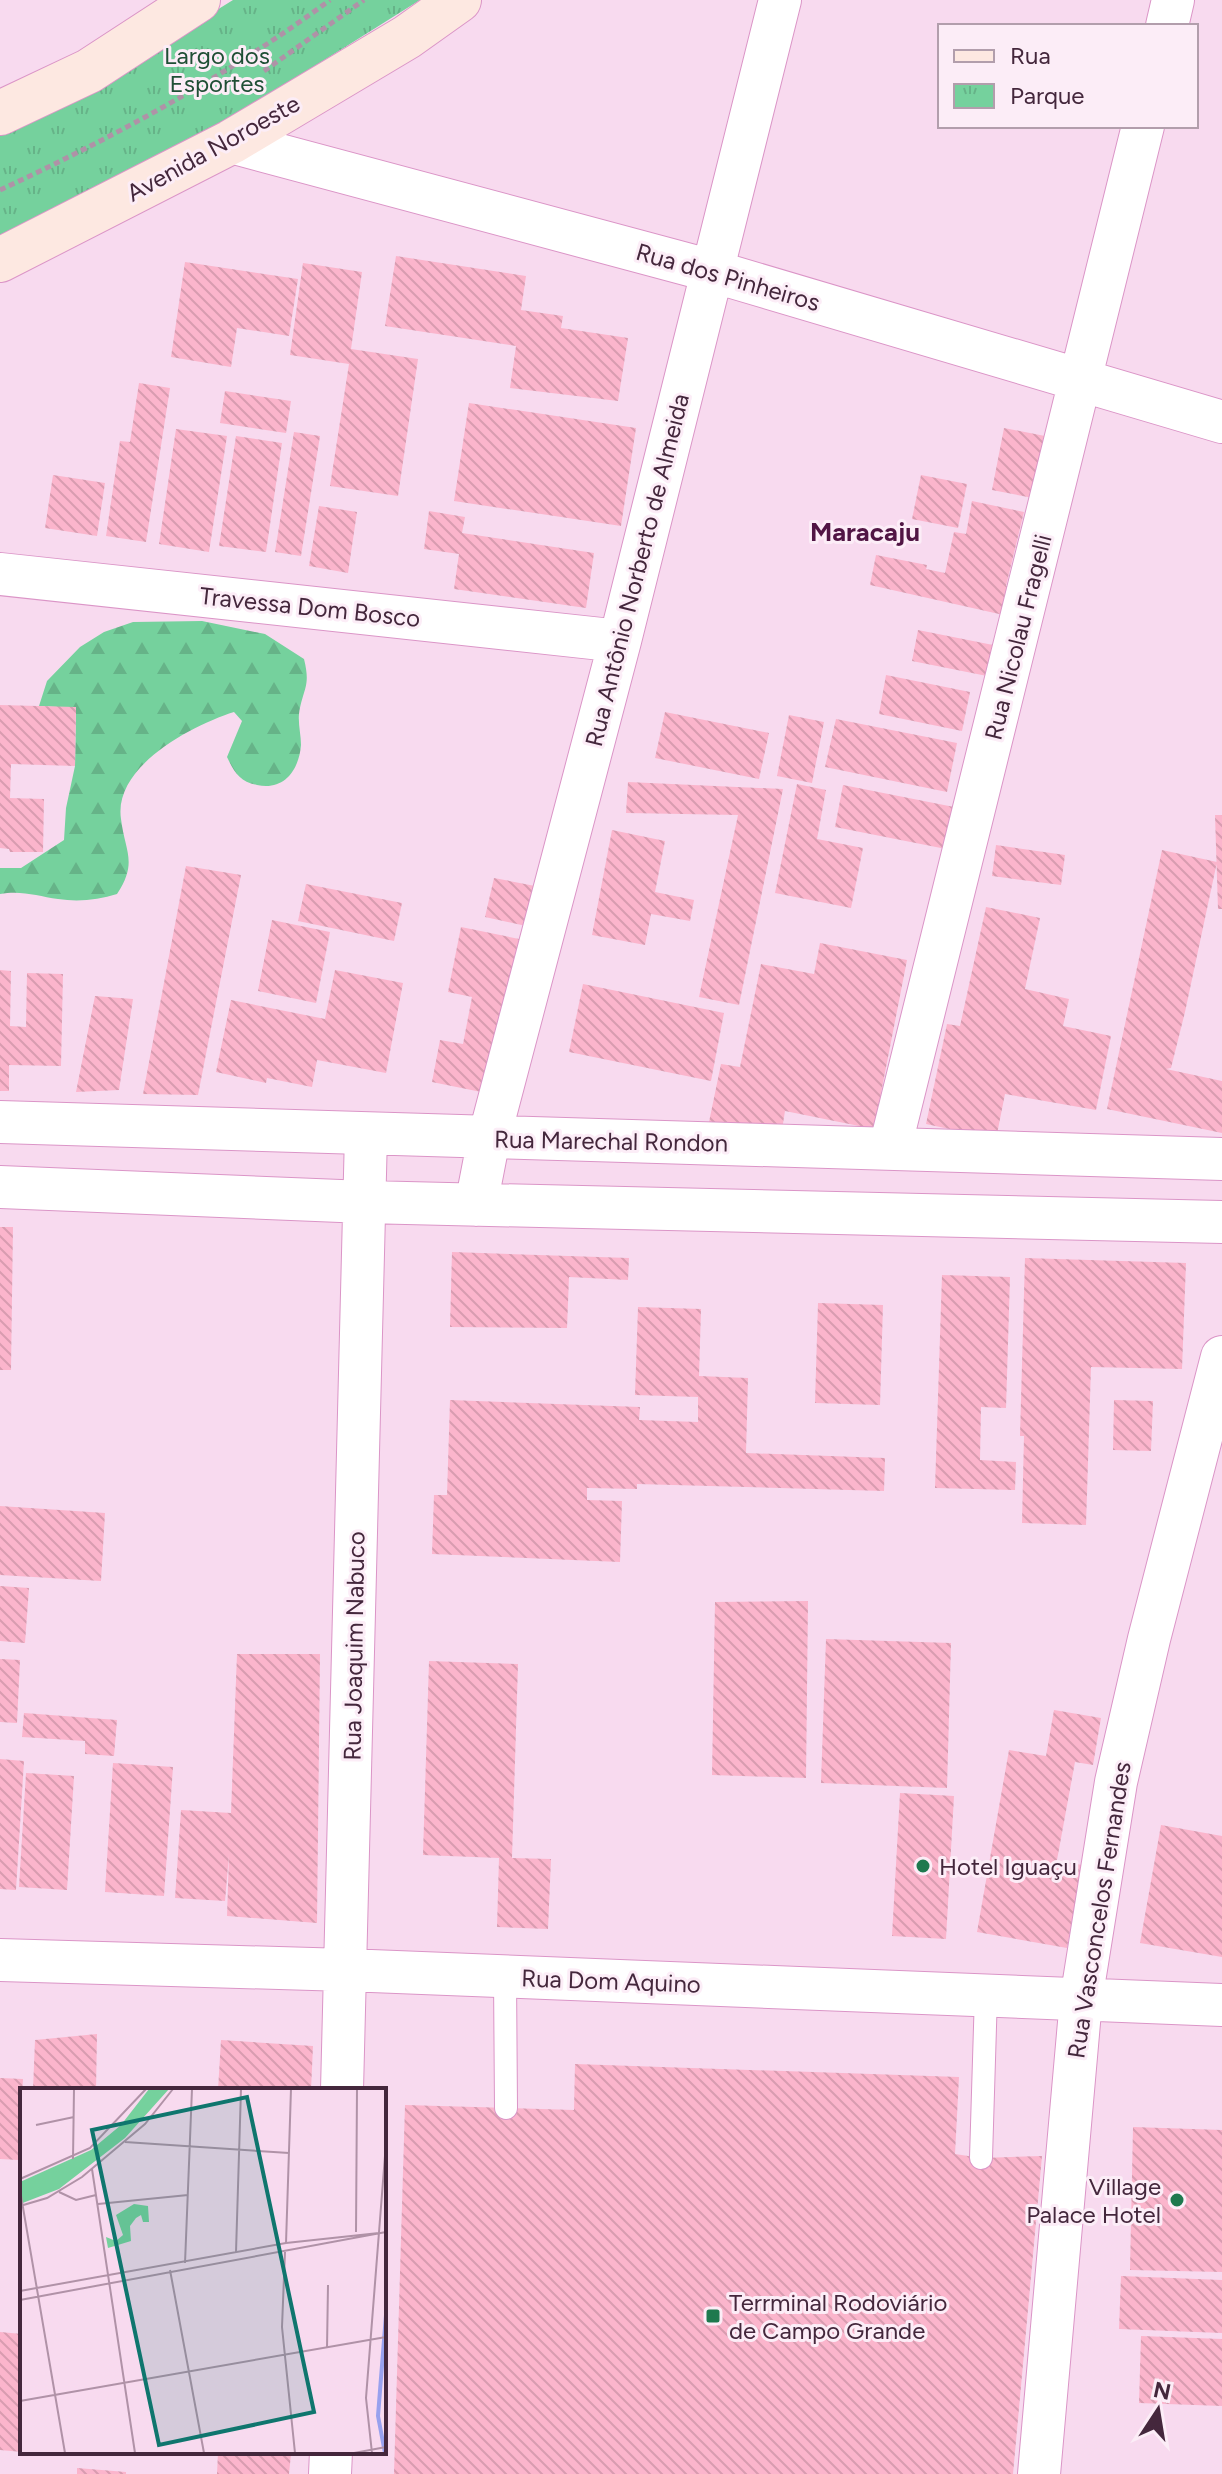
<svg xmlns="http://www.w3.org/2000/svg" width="1222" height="2474" viewBox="0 0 1222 2474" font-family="Figtree,sans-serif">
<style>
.forest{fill:url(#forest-firs)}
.park{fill:url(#park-tufts)}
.building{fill:url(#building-back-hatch)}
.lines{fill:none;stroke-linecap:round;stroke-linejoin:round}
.lane-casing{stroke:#db95c7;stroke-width:24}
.street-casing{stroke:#db95c7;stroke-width:44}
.secondary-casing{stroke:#db95c7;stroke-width:46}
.path{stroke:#af92a7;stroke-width:5;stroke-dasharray:6 4;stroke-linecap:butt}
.lane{stroke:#fff;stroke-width:22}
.street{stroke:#fff;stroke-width:42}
.secondary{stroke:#fde8e1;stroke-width:44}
.poi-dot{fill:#1e794e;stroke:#fcedf7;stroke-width:3}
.labels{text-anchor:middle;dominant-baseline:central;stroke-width:6;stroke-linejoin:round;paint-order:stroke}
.park-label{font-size:24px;fill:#1f4f35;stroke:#fcedf7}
.street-label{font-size:24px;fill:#44273c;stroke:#fcedf7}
.poi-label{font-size:24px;fill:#44273c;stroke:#fcedf7;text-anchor:start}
.neighbourhood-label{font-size:26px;font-weight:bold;fill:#511544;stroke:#fcedf7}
.inset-river{fill:none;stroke:#98a1ee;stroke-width:4}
.inset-road{fill:none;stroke:#b092a7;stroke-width:2}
.view{fill:#0f766e;fill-opacity:0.15;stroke:#0f766e;stroke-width:4}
.inset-edge{fill:none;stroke:#44273c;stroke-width:4}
</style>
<defs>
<pattern id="forest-firs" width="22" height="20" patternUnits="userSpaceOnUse" patternTransform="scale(2)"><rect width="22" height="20" fill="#75d19d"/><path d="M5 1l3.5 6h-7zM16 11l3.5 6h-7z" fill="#66b388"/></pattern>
<pattern id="park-tufts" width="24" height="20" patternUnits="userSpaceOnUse" patternTransform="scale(2)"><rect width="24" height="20" fill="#75d19d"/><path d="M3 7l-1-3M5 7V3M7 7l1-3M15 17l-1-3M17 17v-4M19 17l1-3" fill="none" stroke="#66b388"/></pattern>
<pattern id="building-back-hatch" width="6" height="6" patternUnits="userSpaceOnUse" patternTransform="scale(2)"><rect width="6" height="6" fill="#fbb5cc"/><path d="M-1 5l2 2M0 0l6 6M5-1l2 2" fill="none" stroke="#d89cb0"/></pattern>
</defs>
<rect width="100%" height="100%" fill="#f8daef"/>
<!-- forest -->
<path class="forest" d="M202 621 265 634 304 659C311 687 303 688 299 714 298 724 301 735 301 745 299 771 283 791 257 785 240 782 234 772 227 757L242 721 234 712C193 725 113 766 121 819 125 852 138 862 117 894 98 900 78 902 58 899 38 896 21 890 0 894V868H21L64 840 66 808 75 766 76 708 39 706 47 681 80 647 104 632 133 622Z"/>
<!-- park -->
<path class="park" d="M233 0H420L240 113 0 238V128L96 85Z"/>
<!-- building -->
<path class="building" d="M396 256 526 276 521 310 563 316 561 328 628 338 618 401 510 388 516 346 385 326Z
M185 262 298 279 289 336 237 328 231 367 171 357Z
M303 263 362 272 351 349 418 359 398 496 330 486 349 364 290 355Z
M139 383 170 388 146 542 106 536 120 441 130 442Z
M225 391 291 401 286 433 220 423Z
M469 403 636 428 621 526 454 501Z
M1004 428 1045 436 1033 498 992 490Z
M176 429 227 436 209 552 159 544Z
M294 432 320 436 301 556 275 552Z
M236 436 282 443 266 552 219 546Z
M53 475 105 483 97 536 45 528Z
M921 475 967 484 958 528 912 519Z
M972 501 1024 512 1006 586 1014 587 1008 616 870 585 876 555 927 565 926 569 945 573 954 532 966 534Z
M319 506 357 512 348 573 309 566Z
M429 511 465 517 462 533 594 553 586 608 454 589 459 554 424 549Z
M918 630 993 645 987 676 912 661Z
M886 675 970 692 962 731 879 714Z
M0 705 76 707 75 766 11 764 10 798 44 799 43 852H10L9 849 0 848Z
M665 712 769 733 759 779 655 758Z
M789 715 824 722 812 783 777 776Z
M836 719 957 743 947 792 825 767Z
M628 782 783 789 739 1005 699 997 738 815 626 813Z
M797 784 826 790 817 839 863 848 851 908 775 893Z
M843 785 954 807 946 849 835 827Z
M1215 815H1222V909H1218Z
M612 830 665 841 655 892 694 900 690 921 651 914 645 945 592 935Z
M996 845 1065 855 1061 885 992 876Z
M1162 850 1217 862 1185 1012 1171 1068 1166 1069 1222 1081V1133L1107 1109Z
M186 866 241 875 198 1095 143 1094Z
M494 878 535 886 526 926 485 917Z
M306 884 402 903 394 941 298 921Z
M986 907 1040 918 1025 989 1069 999 1063 1026 1111 1036 1096 1110 1005 1094 996 1139 926 1124 947 1024 960 1026Z
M272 920 330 932 316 1003 258 991Z
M461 927 524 940 491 1094 432 1082 440 1040 463 1044 472 997 448 992Z
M820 943 907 960 874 1129 785 1111 781 1136 709 1122 721 1064 740 1067 761 964 814 974Z
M0 970 11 971 10 1026 26 1027 27 973 63 974 61 1066 9 1065V1091H0Z
M335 970 403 983 386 1073 317 1060 312 1087 267 1078 266 1083 216 1072 231 1000 325 1019Z
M583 984 724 1013 711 1081 569 1052Z
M95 996 133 999 119 1090 76 1092Z
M0 1227H13L11 1370H0Z
M452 1252 629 1258 628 1280 569 1277 567 1328 450 1327Z
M1025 1258 1186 1263 1182 1369 1091 1367 1086 1525 1022 1523 1024 1436H1020Z
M942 1275 1010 1277 1006 1408 981 1407 980 1460 1016 1462 1015 1490 935 1488Z
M818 1303 883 1305 880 1405 815 1403Z
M638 1307 701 1309 699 1376 748 1378 746 1453 885 1458 884 1491 637 1484V1489L587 1488V1500L622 1501 620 1562 432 1554 434 1495H447L450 1400 640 1407 639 1420 698 1422V1397L635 1395Z
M1114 1400 1153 1401 1151 1451 1113 1450Z
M0 1506 105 1513 101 1581 0 1575Z
M0 1586 29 1588 25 1643 0 1641Z
M808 1601 806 1778 712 1775 715 1602Z
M826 1639 951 1643 947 1788 821 1783Z
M237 1654H320L317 1923 227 1916 229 1855 225 1901 175 1898 181 1810 231 1813Z
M0 1659 20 1660 17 1723 0 1722Z
M429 1661 518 1664 512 1858 551 1859 548 1929 497 1927 499 1858 423 1855Z
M1054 1710 1101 1718 1093 1765 1075 1762 1057 1860 1082 1865 1067 1948 977 1932 1009 1750 1046 1756Z
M24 1713 117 1720 114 1756 85 1754V1741L22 1737Z
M0 1759 24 1761 16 1890 0 1889Z
M113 1763 173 1767 164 1896 105 1892Z
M26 1773 74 1776 67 1890 19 1887Z
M900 1793 954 1796 946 1939 892 1936Z
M1161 1825 1222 1836V1957L1140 1943Z
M97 2034 96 2090H33L35 2040Z
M221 2040 313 2046 311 2090H218Z
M575 2064 959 2077 955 2154 981 2158 1042 2156 1013 2474H394L405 2105 574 2110Z
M0 2078 23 2079 18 2160 0 2159Z
M1133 2127 1222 2130V2272L1130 2270Z
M1121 2276 1222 2280V2333L1119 2329Z
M0 2332 22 2334V2452L0 2450Z
M1141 2336 1222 2339V2406L1139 2403Z
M59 2452H80V2456L59 2454Z
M218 2452 291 2454 289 2474H217Z
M77 2468 126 2472V2474H77Z"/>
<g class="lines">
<defs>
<path id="lane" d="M505 1977 506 2108
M981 2158 986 1994"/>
<path id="street" d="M1167 26 1173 0
M231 142 712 271 1222 422
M0 574 620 641
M0 1122 1222 1159
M890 1148 1143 126
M0 1187 365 1202 1222 1222
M476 1205 489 1138 620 641 780 0
M0 1960 346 1970 1222 2005
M342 2090 366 1134
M330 2474 331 2452
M1039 2474 1081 2000 1116 1782 1149 1639 1222 1357"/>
<path id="secondary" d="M0 113 89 71 198 0
M0 260 231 142 407 37 459 0"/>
</defs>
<!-- lane casing -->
<use href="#lane" class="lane-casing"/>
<!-- street casing -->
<use href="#street" class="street-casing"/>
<!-- secondary casing -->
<use href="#secondary" class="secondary-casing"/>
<!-- path -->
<path class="path" d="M264 71 364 0
M0 190C114 137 229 75 330 0"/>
<!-- lane -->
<use href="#lane" class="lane"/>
<!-- street -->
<use href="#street" class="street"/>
<!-- secondary -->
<use href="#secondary" class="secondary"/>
</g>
<!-- markers -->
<g class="poi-dot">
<circle cx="923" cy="1866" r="8"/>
<circle cx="1177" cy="2200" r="8"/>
<rect x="705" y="2308" width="16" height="16" rx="4"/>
</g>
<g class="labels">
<!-- park labels -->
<g class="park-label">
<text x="217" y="55">Largo dos<tspan x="217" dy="28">Esportes</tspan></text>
</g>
<!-- street labels -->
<g class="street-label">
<text transform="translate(213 148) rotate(-29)">Avenida Noroeste</text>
<text transform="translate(728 277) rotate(16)">Rua dos Pinheiros</text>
<text transform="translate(637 570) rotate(-76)">Rua Antônio Norberto de Almeida</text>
<text transform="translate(310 607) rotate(6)">Travessa Dom Bosco</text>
<text transform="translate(1018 637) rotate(-76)">Rua Nicolau Fragelli</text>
<text transform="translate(611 1141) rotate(1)">Rua Marechal Rondon</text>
<text transform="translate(354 1646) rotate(-89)">Rua Joaquim Nabuco</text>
<text transform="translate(1099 1910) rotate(-81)">Rua Vasconcelos Fernandes</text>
<text transform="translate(611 1981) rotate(2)">Rua Dom Aquino</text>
</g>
<!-- poi labels -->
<g class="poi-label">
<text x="939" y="1866">Hotel Iguaçu</text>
<text x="1161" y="2186" text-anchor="end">Village<tspan x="1161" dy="28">Palace Hotel</tspan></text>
<text x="729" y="2302">Terrminal Rodoviário<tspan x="729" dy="28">de Campo Grande</tspan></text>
</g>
<!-- neighbourhood labels -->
<g class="neighbourhood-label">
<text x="865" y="532">Maracaju</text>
</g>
</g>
<!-- overview -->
<g transform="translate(20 2088)">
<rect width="366" height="366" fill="#f8daef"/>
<path d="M114 116 128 118 129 134H123L121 127 116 130 110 138 111 153 88 160 86 149 96 153 103 147 96 127Z" fill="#75d19d"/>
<path d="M129 1H149L105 50 39 101 0 116V94L71 62 101 37Z" fill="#75d19d"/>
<path class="inset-river" d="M365 365 358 328 366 227"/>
<path class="inset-road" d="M16 37 54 29M105 54 269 65M53 71 54 1M72 81 115 365M0 91 70 60 126 1M0 102 45 365M39 104 56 112 76 107M78 116 168 107M0 118 27 110 62 89 125 36 153 1M336 144 337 1M266 155 271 1M216 164 221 1M265 164 262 239 275 365M165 175 172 1M150 182 184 365M0 203 266 155 359 145M0 212 366 144M307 260 308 197M366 290V341M0 313 366 249M334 365 366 359M352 365 346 310 366 55"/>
<path class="view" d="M227 9 294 324 139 357 72 42Z"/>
<rect width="366" height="366" class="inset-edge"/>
</g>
<!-- legend -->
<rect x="938" y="24" width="260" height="104" fill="#fcedf7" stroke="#b29eac" stroke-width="2"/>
<rect x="954" y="50" width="40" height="12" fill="#fde8e1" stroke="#b29eac" stroke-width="2"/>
<text x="1010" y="64" font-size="24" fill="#44273c">Rua</text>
<rect x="954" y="84" width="40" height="24" fill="url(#park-tufts)" stroke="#b29eac" stroke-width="2"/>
<text x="1010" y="104" font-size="24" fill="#44273c">Parque</text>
<!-- north arrow -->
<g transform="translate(1158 2410) rotate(12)" stroke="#fcedf7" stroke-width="6" paint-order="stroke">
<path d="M0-6L14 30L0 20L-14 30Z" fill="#44273c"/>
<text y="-12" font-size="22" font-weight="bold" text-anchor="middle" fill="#44273c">N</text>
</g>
</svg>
